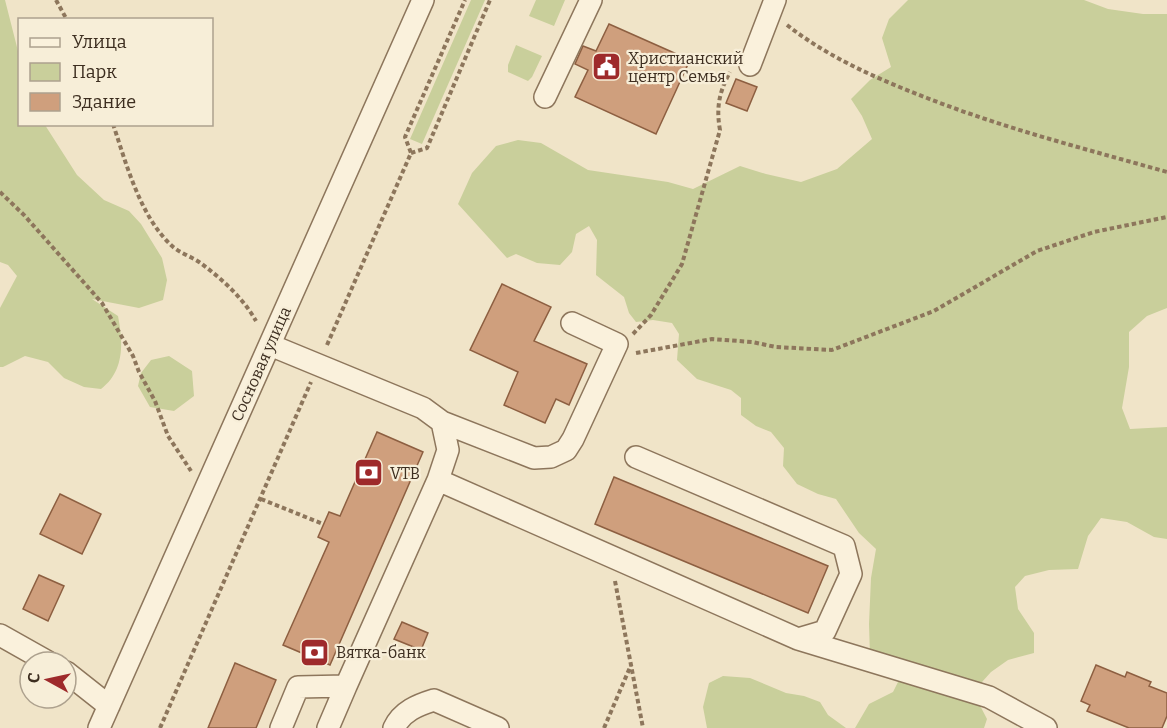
<svg xmlns="http://www.w3.org/2000/svg" width="1167" height="728" viewBox="0 0 1167 728" font-family="Bitter,serif">
<style>
.green{fill:#c9cf9b}
.building{fill:#cf9f7d;stroke:#8d5f41;stroke-width:1.5}
.lines{fill:none;stroke-linecap:round;stroke-linejoin:round}
.minor-casing{stroke:#8d765c;stroke-width:24}
.path{stroke:#8d765c;stroke-width:4;stroke-dasharray:4.5 3;stroke-linecap:butt}
.minor{stroke:#faf1dc;stroke-width:21}
.labels{text-anchor:middle;dominant-baseline:central;stroke-width:4.5;stroke-linejoin:round;paint-order:stroke}
.poi-label{font-size:16px;fill:#3d2e20;stroke:#f7eed8;text-anchor:start}
.street-label{font-size:16px;fill:#3d2e20;stroke:#f7eed8}
</style>
<rect width="100%" height="100%" fill="#f0e4c8"/>
<!-- green -->
<path class="green" d="M0 0H5L19 55 20 124 45 125 77 175 104 200 129 211 141 224 162 258 167 280 163 300 139 308 92 299 118 316C123 342 125 371 101 389L84 387 64 378 48 362 25 356 3 367H0V308L17 276 8 265 0 262Z
M471 0H485L422 144 410 139Z
M536 0H565L554 26 529 16Z
M908 0H1084L1108 9 1143 14H1167V308L1147 316 1129 332V367L1122 408 1130 429 1167 427V539L1154 537 1127 522 1101 518 1088 536 1078 569 1049 570 1025 576 1015 587 1018 609 1034 633V653L1008 660 991 672 973 692 987 719 984 728H855L869 704 893 692 900 678 870 656 869 624 871 578 876 549 859 533 836 499 818 494 797 484 783 466 784 448 771 432 756 426 741 415V398L731 390 697 379 677 360 679 334 672 323 653 320 636 322 629 313 624 297 596 275 597 240 589 226 576 234 572 252 560 265 537 263 516 254 507 258 458 204 472 173 496 146 518 140 541 143 588 170 668 182 693 189 740 166 766 174 801 182 837 169 872 139 862 116 851 99 870 80 891 67 882 38 889 19Z
M516 45 542 56 532 77 528 81 508 72V65Z
M169 356 192 371 194 396 174 411 150 407 138 386 141 373 151 360Z
M723 676 750 678 786 693 804 696 820 702 828 715 846 728H707L703 707 709 683Z"/>
<!-- building -->
<path class="building" d="M609 24 690 60 656 134 575 97 588 70 575 64 583 46 596 51Z
M736 79 757 87 747 111 726 103Z
M502 284 551 307 534 341 587 364 569 405 556 399 545 423 504 405 518 372 470 350Z
M377 432 423 452 330 665 283 645 329 542 318 537 329 512 340 516Z
M614 477 828 566 808 613 595 524Z
M60 494 101 514 82 554 40 534Z
M39 575 64 586 48 621 23 609Z
M402 622 428 633 421 650 394 639Z
M235 663 276 680 256 728H208Z
M1096 665 1125 677 1127 672 1151 682 1149 686 1167 693V716L1162 728H1129L1087 711 1090 705 1081 701Z"/>
<g class="lines">
<defs>
<path id="minor" d="M750 65 775 0
M545 97 591 0
M270 345 423 408 442 422 534 458 551 457 566 450 573 439 617 344 572 323
M438 480 798 639 825 631 851 574 844 546 636 457
M0 635 48 662
M798 639 989 697 1046 728
M66 672 109 706
M346 686 438 480 448 450 442 422
M99 728 423 0
M281 728 298 687 346 686 328 728
M394 728C402 711 418 705 434 700L498 728"/>
</defs>
<!-- minor casing -->
<use href="#minor" class="minor-casing"/>
<!-- path -->
<path class="path" d="M56 0 67 20
M787 25C829 58 878 79 927 98 1006 129 1086 149 1167 172
M113 124C126 163 140 216 171 245 179 253 193 257 202 264 223 280 243 298 256 321
M411 153 427 148 490 0
M0 192 24 215 102 303 133 356 139 372 155 401 168 436 191 471
M633 334 651 315 682 264 720 130C716 108 719 92 730 72
M327 345 411 153 405 137 465 0
M636 353 712 339 752 342 776 347 832 350 934 311 1037 251 1094 232 1167 217
M261 499 323 524
M615 581 643 728
M160 728 311 382
M604 728 631 665"/>
<!-- minor -->
<use href="#minor" class="minor"/>
</g>
<!-- icons -->
<defs>
<symbol id="civic-square" viewBox="-11 -11 22 22"><rect x="-9" y="-9" width="18" height="18" rx="4" fill="#9e2a2b" stroke="#f7eed8"/><path d="M-.6-6.5H3V-4.5H.6V-3L4-1V1h2V6H-6V1h2V-1L-.6-3ZM-1.2 2.5V6h2.4V2.5Z" fill="#fff"/></symbol>
<symbol id="bank-square" viewBox="-11 -11 22 22"><rect x="-9" y="-9" width="18" height="18" rx="4" fill="#9e2a2b" stroke="#f7eed8"/><path d="M-6-4H6V4H-6ZM0-2.3a2.3 2.3 0 1 0 0 4.6a2.3 2.3 0 1 0 0-4.6Z" fill="#fff"/></symbol>
</defs>
<g fill-rule="evenodd">
<use href="#civic-square" x="590" y="50" width="33" height="33"/>
<use href="#bank-square" x="352" y="456" width="33" height="33"/>
<use href="#bank-square" x="298" y="636" width="33" height="33"/>
</g>
<g class="labels">
<!-- poi labels -->
<g class="poi-label">
<text x="628" y="58">Христианский<tspan x="628" dy="18">центр Семья</tspan></text>
<text x="390" y="473">VTB</text>
<text x="336" y="652">Вятка-банк</text>
</g>
<!-- street labels -->
<g class="street-label">
<text transform="translate(261 364) rotate(-66)">Сосновая улица</text>
</g>
</g>
<!-- legend -->
<rect x="18" y="18" width="195" height="108" fill="#f7eed8" stroke="#ada18e" stroke-width="1.5"/>
<rect x="30" y="38" width="30" height="9" fill="#faf1dc" stroke="#ada18e" stroke-width="1.5"/>
<text x="72" y="48" font-size="18" fill="#3d2e20">Улица</text>
<rect x="30" y="63" width="30" height="18" fill="#c9cf9b" stroke="#ada18e" stroke-width="1.5"/>
<text x="72" y="78" font-size="18" fill="#3d2e20">Парк</text>
<rect x="30" y="93" width="30" height="18" fill="#cf9f7d" stroke="#ada18e" stroke-width="1.5"/>
<text x="72" y="108" font-size="18" fill="#3d2e20">Здание</text>
<!-- north arrow -->
<g transform="translate(48 680) rotate(278)"><circle r="28" fill="#f7eed8" stroke="#ada18e" stroke-width="1.5"/>
<path d="M0-4.5L10 22L0 15L-10 22Z" fill="#9e2a2b"/>
<text y="-9" font-size="16" font-weight="bold" text-anchor="middle" fill="#3d2e20">С</text>
</g>
</svg>
